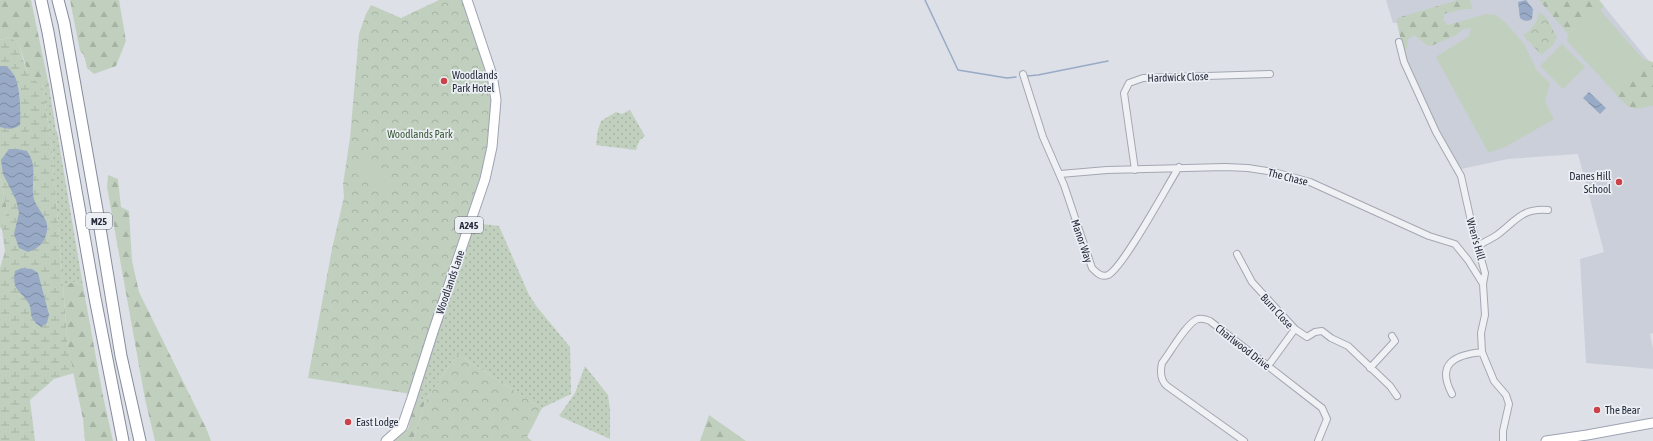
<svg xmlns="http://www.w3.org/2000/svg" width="1653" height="441" viewBox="0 0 1653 441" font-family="'Asap Condensed',sans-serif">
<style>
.built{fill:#cbcfd9}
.grass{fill:url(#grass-dots)}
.forest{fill:url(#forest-firs)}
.wetland{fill:url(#wetland-marsh)}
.park{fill:url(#park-crowns)}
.garden{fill:#c1d0be}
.water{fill:url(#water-waves)}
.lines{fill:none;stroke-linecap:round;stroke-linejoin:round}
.stream{stroke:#98aac6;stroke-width:1.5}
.minor-casing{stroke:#a3a7b1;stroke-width:8}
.primary-casing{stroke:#9da3b2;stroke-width:11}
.motorway-casing{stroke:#858c9d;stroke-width:13}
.minor{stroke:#f0f1f5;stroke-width:6}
.primary{stroke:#fff;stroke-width:9}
.motorway{stroke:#fff;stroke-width:11}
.poi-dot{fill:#cb4349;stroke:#eceff4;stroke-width:1.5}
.labels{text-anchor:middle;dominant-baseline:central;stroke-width:3.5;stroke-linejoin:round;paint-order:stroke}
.shield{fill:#eceff4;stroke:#626774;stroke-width:1}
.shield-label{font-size:10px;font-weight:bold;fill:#272d3d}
.poi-label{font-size:11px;fill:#272d3d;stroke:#eceff4;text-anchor:start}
.street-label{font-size:11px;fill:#272d3d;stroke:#eceff4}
.park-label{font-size:11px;fill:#385835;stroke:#eceff4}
</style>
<defs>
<pattern id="grass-dots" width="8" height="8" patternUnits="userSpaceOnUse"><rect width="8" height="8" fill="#c1d0be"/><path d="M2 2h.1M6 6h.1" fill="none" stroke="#a6b3a4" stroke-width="1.8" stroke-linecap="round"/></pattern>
<pattern id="forest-firs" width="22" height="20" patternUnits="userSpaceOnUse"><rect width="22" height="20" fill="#c1d0be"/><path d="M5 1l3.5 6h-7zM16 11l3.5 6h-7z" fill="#a6b3a4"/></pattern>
<pattern id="wetland-marsh" width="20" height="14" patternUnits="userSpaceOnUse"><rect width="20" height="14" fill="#c1d0be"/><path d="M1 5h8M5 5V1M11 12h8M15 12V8" fill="none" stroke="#a6b3a4"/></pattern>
<pattern id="park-crowns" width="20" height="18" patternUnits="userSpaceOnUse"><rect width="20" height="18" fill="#c1d0be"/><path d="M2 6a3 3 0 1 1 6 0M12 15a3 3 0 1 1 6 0" fill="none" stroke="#a6b3a4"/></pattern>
<pattern id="water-waves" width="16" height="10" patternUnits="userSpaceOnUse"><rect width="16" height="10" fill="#98aac6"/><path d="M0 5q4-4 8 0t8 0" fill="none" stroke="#7c8ba2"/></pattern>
</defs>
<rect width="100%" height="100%" fill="#dde0e7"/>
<!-- built -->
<path class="built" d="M1386 0H1599L1653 66V333L1650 334 1653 349V369L1586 363 1580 259 1604 252 1578 154 1508 159 1461 169 1436 126 1405 58 1397 23H1393Z"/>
<!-- grass -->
<path class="grass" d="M42 84 49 86 56 131H57L83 286 75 282 63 285 52 149Z
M630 110 645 136 639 141 636 150 596 145 598 130 601 121 616 112 622 114Z
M474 223 499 226 529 295 537 307 570 347 571 394 542 408 457 354 425 402 416 397Z
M585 366 608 395 610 409V439L559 416 575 393Z"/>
<!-- forest -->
<path class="forest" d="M0 0H31L49 86 36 83 28 74 19 43 9 37 0 40Z
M70 0H119L126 41 116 66 94 74 87 68 84 55 80 51Z
M1458 0H1470L1473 9H1465L1443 14 1444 21 1448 25 1476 17 1471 28 1463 29 1456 35 1431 46 1427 45 1414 35 1408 39 1407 49 1403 50 1397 22V18Z
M1539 0H1599L1604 6 1600 10 1568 34Z
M1643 59 1653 62V105C1632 112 1628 109 1614 92Z
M108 175 118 179 121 207 129 211 132 261 139 292 207 430 211 441H155L145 399 107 187Z
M0 178 7 209 2 230 0 227Z
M75 282 83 286 103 396 113 441H85L83 419 68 348 63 285Z
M416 397 425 402 413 441H394L408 429Z
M709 415 746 441H700Z"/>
<!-- wetland -->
<path class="wetland" d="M9 37 19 43C23 57 25 80 42 84L52 149 68 348 74 373 54 379 30 400 35 441H0V268L5 251 2 230 7 209 0 178V40Z"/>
<!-- park -->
<path class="park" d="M439 0H462C473 29 489 65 491 96 493 151 474 203 456 255 441 301 426 348 411 394L308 378 332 249 344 197 343 184 350 138 359 34 366 14 371 5 401 18Z
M1539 12 1546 17 1557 37 1553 45 1541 55 1523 35C1532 29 1537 23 1539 12Z
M457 354 542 408 527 437 532 441H413L425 402Z"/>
<!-- garden -->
<path class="garden" d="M1600 10 1643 59 1614 92 1567 41 1568 34Z
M1486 14 1496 15 1506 23 1524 44 1537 71 1550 83 1545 102 1554 119 1507 146 1491 152H1488L1436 57 1469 36 1471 28 1476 17Z
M1562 44 1585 67 1563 89 1540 66Z
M366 161 392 181 382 194 356 174Z"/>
<!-- water -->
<path class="water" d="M1526 0 1533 9 1532 19C1528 22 1523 21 1520 18L1518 2Z
M0 66H7C11 71 16 76 17 83 20 92 21 116 20 125 13 130 8 129 0 127Z
M1589 92 1606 108 1600 114 1583 98Z
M9 149H17L27 151C37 165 32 176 33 193 33 204 42 211 46 221 49 228 46 241 39 246 36 249 32 250 28 252L19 248 14 234 19 213 16 200 3 174 1 160Z
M22 268 32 269 38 273 49 315 47 323 41 327C25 316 35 311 27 301 18 288 12 290 15 271Z"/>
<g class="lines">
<!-- stream -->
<path class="stream" d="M925 0 958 70 1007 78 1016 77
M1027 76 1038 75 1108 61"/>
<defs>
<path id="minor" d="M1399 42 1404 62 1436 132 1461 176 1473 230 1485 273 1483 284 1485 315 1481 333 1482 352 1494 381 1506 395 1509 404 1503 431V441
M1023 74 1043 137 1064 185 1092 268C1096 272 1101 278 1108 275 1123 268 1167 186 1179 167
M1135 170 1124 93 1129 83 1143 78 1270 74
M1060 174 1107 170 1225 167 1248 168 1274 172 1310 182 1429 236 1455 244 1468 260 1483 284
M1478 246C1484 242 1491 239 1497 235 1516 221 1521 208 1548 210
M1237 254 1252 282 1295 329 1268 366
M1295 329 1307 337 1315 332 1322 331 1331 338 1348 346 1390 386 1397 396
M1370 368 1395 341 1392 336
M1452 394C1436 364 1454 355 1482 352
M1244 441 1167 386C1160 380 1160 372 1162 363 1170 353 1187 322 1198 319 1203 318 1206 319 1210 321L1322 408 1327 419 1318 441"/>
<path id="primary" d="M386 441 402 427 412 398 433 332 485 179 492 147 496 100 494 87 492 75 467 0
M1546 441 1587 435 1653 423"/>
<path id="motorway" d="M41 0 48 32 95 298 123 441
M58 0 64 23 97 210 121 356 140 441"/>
</defs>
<!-- minor casing -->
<use href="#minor" class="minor-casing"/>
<!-- primary casing -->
<use href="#primary" class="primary-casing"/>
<!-- motorway casing -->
<use href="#motorway" class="motorway-casing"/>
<!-- minor -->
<use href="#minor" class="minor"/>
<!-- primary -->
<use href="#primary" class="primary"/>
<!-- motorway -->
<use href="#motorway" class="motorway"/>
</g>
<!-- markers -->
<g class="poi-dot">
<circle cx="444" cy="81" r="4"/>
<circle cx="1619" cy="182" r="4"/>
<circle cx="1597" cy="410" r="4"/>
<circle cx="348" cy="422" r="4"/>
</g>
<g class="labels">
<!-- shield labels -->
<g class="shield">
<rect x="86" y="213" width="26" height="16" rx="3"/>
<rect x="455" y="217" width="28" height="16" rx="3"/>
</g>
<g class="shield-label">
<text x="99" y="221">M25</text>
<text x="469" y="225">A245</text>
</g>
<!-- poi labels -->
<g class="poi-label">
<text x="452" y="75">Woodlands<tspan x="452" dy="13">Park Hotel</tspan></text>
<text x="1611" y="176" text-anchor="end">Danes Hill<tspan x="1611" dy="13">School</tspan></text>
<text x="1605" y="410">The Bear</text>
<text x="356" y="422">East Lodge</text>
</g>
<!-- street labels -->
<g class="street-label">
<text transform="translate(1178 77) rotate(-2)">Hardwick Close</text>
<text transform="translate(1288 177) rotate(14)">The Chase</text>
<text transform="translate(1476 239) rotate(74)">Wren's Hill</text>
<text transform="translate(1082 241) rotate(71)">Manor Way</text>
<text transform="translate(450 282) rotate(-71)">Woodlands Lane</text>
<text transform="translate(1277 311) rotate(48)">Burn Close</text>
<text transform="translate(1243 347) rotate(38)">Charlwood Drive</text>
</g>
<!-- park labels -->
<g class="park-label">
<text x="420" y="134">Woodlands Park</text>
</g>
</g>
</svg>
